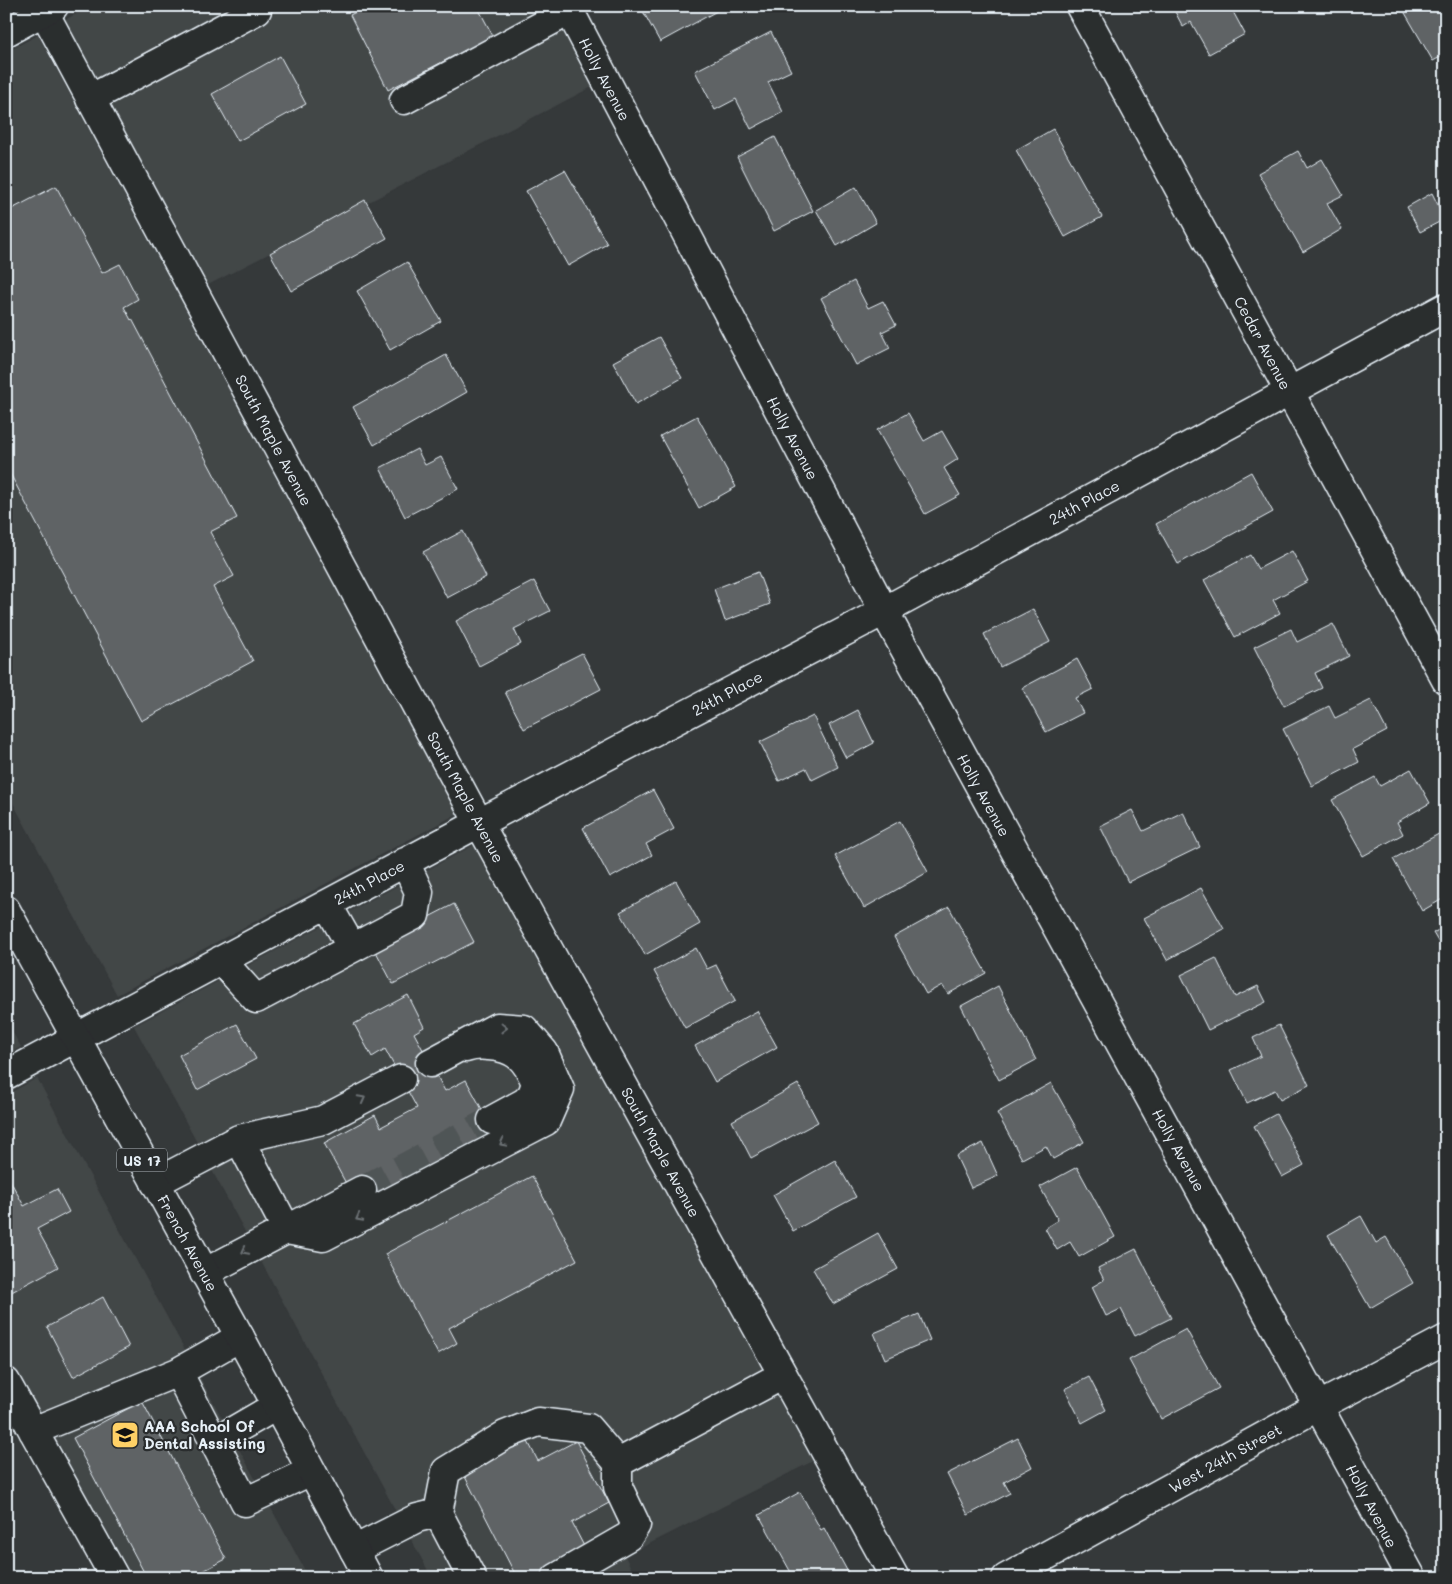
<svg xmlns="http://www.w3.org/2000/svg" width="1452" height="1584" viewBox="0 0 1452 1584" font-family="Mali,sans-serif">
<style>
.built{fill:#424647}
.building{fill:#5f6365;stroke:#e8f1f8}
.lines{fill:none;stroke-linecap:round;stroke-linejoin:round}
.minor-tunnel{stroke:#505556;stroke-width:28;stroke-dasharray:28 14;stroke-linecap:butt}
.minor-casing{stroke:#e8f1f8;stroke-width:31}
.major-casing{stroke:#e8f1f8;stroke-width:31}
.minor{stroke:#2a2d2e;stroke-width:28}
.major{stroke:#2a2d2e;stroke-width:28}
.oneway{stroke:#6c7275}
.labels{text-anchor:middle;dominant-baseline:central;stroke-width:4.5;stroke-linejoin:round;paint-order:stroke}
.shield{fill:#2a2d2e;stroke:#afb6bb;stroke-width:1}
.shield-label{font-size:14px;font-weight:bold;fill:#e8f1f8}
.street-label{font-size:15px;fill:#e8f1f8;stroke:#2a2d2e}
.poi-label{font-size:15px;font-weight:bold;fill:#e8f1f8;stroke:#2a2d2e;text-anchor:start}
</style>
<rect width="100%" height="100%" fill="#35393a"/>
<filter id="ink" filterUnits="userSpaceOnUse"><feTurbulence type="fractalNoise" baseFrequency=".02" numOctaves="2"/><feDisplacementMap in="SourceGraphic" scale="10" xChannelSelector="R" yChannelSelector="G"/><feConvolveMatrix kernelMatrix="1 2 1 2 8 2 1 2 1" color-interpolation-filters="sRGB"/></filter>
<g filter="url(#ink)">
<!-- built -->
<path class="built" d="M90 6H549L592 87 208 285 65 20Z
M38 35 457 814 117 995 6 790V52Z
M474 845 813 1461 625 1556 636 1578H432L134 1026Z
M6 1021 21 1047 6 1055Z
M37 1078 309 1578H109L6 1392V1095Z"/>
<!-- building -->
<path class="building" d="M367 6H477L493 36 388 90 350 15Z
M640 6H726L660 42Z
M1172 6H1230L1245 34 1209 54 1191 22 1183 27Z
M1401 6H1446V54L1433 61Z
M771 32 791 71 768 82 783 112 751 129 736 99 715 110 695 71Z
M280 56 306 104 238 141 212 94Z
M1053 129 1102 217 1065 237 1016 150Z
M775 137 813 211 774 231 737 157Z
M1298 151 1307 168 1322 159 1343 195 1327 203 1342 229 1303 252 1258 173Z
M565 170 607 244 568 266 526 191Z
M56 186 102 273 120 264 138 299 124 307 131 320 132 319 237 518 210 532 234 576 213 587 253 661 141 721 6 466V212Z
M856 187 876 223 837 246 816 210Z
M1432 193 1445 219 1420 232 1407 207Z
M365 200 387 238 291 291 270 253Z
M407 262 441 321 390 350 357 291Z
M854 281 868 308 883 301 896 325 882 332 890 348 856 365 821 298Z
M659 337 682 378 636 404 613 362Z
M446 355 467 392 374 445 353 407Z
M908 413 924 441 942 431 958 459 944 468 960 495 925 514 877 430Z
M697 416 736 487 699 508 660 436Z
M417 449 425 465 441 457 458 489 405 517 380 468Z
M1251 472 1273 512 1178 564 1156 524Z
M463 531 486 577 447 598 423 552Z
M1292 551 1308 581 1273 600 1280 613 1235 637 1204 580 1250 555 1258 569Z
M758 572 770 604 725 621 714 589Z
M534 581 550 611 514 629 521 644 479 666 456 621Z
M1033 609 1050 642 1000 667 984 634Z
M1333 624 1349 656 1315 673 1322 688 1284 706 1254 647 1291 629 1297 642Z
M582 653 601 689 524 729 505 692Z
M1077 659 1093 689 1075 698 1083 713 1046 732 1022 688Z
M1371 700 1387 731 1353 749 1359 762 1312 786 1283 729 1329 706 1335 718Z
M858 710 874 743 846 758 829 725Z
M813 716 838 767 812 780 806 768 779 781 760 742Z
M1411 769 1430 803 1397 822 1403 834 1363 856 1332 800 1375 777 1380 786Z
M653 790 674 829 646 844 652 855 610 878 583 828Z
M1132 810 1143 831 1183 812 1200 847 1128 882 1100 826Z
M900 821 928 872 864 908 835 856Z
M1446 830V869L1443 871 1446 875V897L1422 911 1393 859Z
M676 881 700 924 645 955 620 912Z
M1201 888 1224 929 1167 960 1144 918Z
M454 904 474 942 393 984 373 946Z
M949 907 986 973 948 994 942 985 926 994 894 937Z
M1446 926V955L1433 933Z
M696 948 707 969 716 965 735 1001 685 1028 654 971Z
M1216 958 1235 997 1258 986 1266 1002 1208 1030 1181 975Z
M998 986 1036 1060 999 1080 961 1006Z
M408 995 424 1027 414 1033 445 1091 466 1080 484 1113 499 1134 369 1204 349 1189 324 1143 375 1115 381 1127 417 1108 385 1049 372 1057 354 1024Z
M757 1011 777 1047 715 1082 695 1046Z
M237 1024 256 1059 197 1090 179 1055Z
M1279 1025 1309 1085 1280 1100 1275 1090 1247 1103 1231 1070 1261 1056 1253 1038Z
M1051 1083 1084 1142 1053 1159 1046 1146 1022 1159 997 1113Z
M798 1084 818 1122 751 1158 732 1121Z
M1276 1114 1304 1165 1282 1177 1254 1126Z
M983 1143 998 1176 971 1188 956 1156Z
M835 1160 856 1197 793 1231 773 1195Z
M1077 1167 1115 1237 1079 1257 1070 1242 1057 1250 1045 1228 1058 1220 1040 1187Z
M6 1173 24 1206 57 1189 69 1212 37 1229 58 1267 6 1295Z
M532 1176 577 1260 449 1328 457 1343 438 1354 385 1254Z
M1361 1216 1376 1243 1386 1237 1413 1283 1370 1308 1328 1235Z
M878 1233 898 1269 833 1304 813 1269Z
M1136 1249 1171 1318 1135 1336 1121 1309 1106 1316 1092 1287 1104 1280 1098 1268Z
M103 1297 129 1347 73 1377 47 1327Z
M919 1314 930 1340 885 1359 874 1333Z
M1186 1329 1219 1388 1161 1419 1129 1360Z
M1089 1377 1106 1410 1082 1423 1065 1389Z
M142 1401 226 1559 190 1578H147L73 1438Z
M524 1434 538 1461 576 1441 609 1503 572 1523 587 1552 536 1578H517L460 1467Z
M1018 1438 1032 1467 1004 1482 1010 1493 968 1515 947 1474Z
M800 1492 821 1530 824 1528 850 1576 846 1578H794L759 1515Z"/>
<g class="lines">
<!-- minor-tunnel -->
<path class="minor-tunnel" d="M362 1190 492 1120"/>
<defs>
<path id="minor" d="M567 6 884 611 1412 1578
M1080 6 1446 680
M44 12 479 823 895 1578
M90 99 257 10
M404 100 569 11
M327 904 352 948
M221 960 256 999 415 915 419 892 405 862
M466 1048C474 1045 480 1045 489 1046 516 1048 526 1059 536 1083L532 1095 525 1102 492 1120
M6 1075 479 823 884 611 1446 307
M239 1139 323 1120 401 1079
M155 1183 239 1139 287 1230
M287 1230 323 1237 546 1121 560 1089 544 1052 524 1029 497 1027 430 1063
M204 1273 362 1190
M178 1372 245 1502 311 1471
M6 1382 115 1578
M33 1431 178 1372 240 1337
M214 1442 276 1406
M438 1513 446 1471 505 1435 538 1422 588 1428 618 1463
M354 1550 417 1518 438 1513 472 1578
M556 1578 629 1536 636 1525 618 1487V1463L783 1375
M1006 1578 1319 1406 1446 1339"/>
<path id="major" d="M6 32 54 6
M6 910 240 1337 369 1578"/>
</defs>
<!-- minor casing -->
<use href="#minor" class="minor-casing"/>
<!-- major casing -->
<use href="#major" class="major-casing"/>
<!-- minor -->
<use href="#minor" class="minor"/>
<!-- major -->
<use href="#major" class="major"/>
</g>
<!-- one-way arrows -->
<defs><path id="oneway-chevron" d="M-2-3.5L2.5 0L-2 3.5" fill="none" stroke-width="1.6" stroke-linecap="round" stroke-linejoin="round" transform="scale(1.25)"/></defs>
<g class="oneway">
<use href="#oneway-chevron" transform="translate(504 1028) rotate(1)"/>
<use href="#oneway-chevron" transform="translate(362 1099) rotate(-28)"/>
<use href="#oneway-chevron" transform="translate(503 1143) rotate(152)"/>
<use href="#oneway-chevron" transform="translate(359 1218) rotate(152)"/>
<use href="#oneway-chevron" transform="translate(245 1251) rotate(152)"/>
</g>
</g>
<!-- icons -->
<defs>
<symbol id="school-square" viewBox="-11 -11 22 22"><rect x="-9" y="-9" width="18" height="18" rx="4" fill="#ffd166" stroke="#2a2d2e"/><path d="M0-5L7-2L0 1L-7-2ZM-4 1L0 2.5L4 1V4Q0 6-4 4Z" fill="#111"/></symbol>
</defs>
<g fill-rule="evenodd">
<use href="#school-square" x="109" y="1419" width="32" height="32"/>
</g>
<g class="labels">
<!-- shield labels -->
<rect class="shield" x="117" y="1148.5" width="50" height="23" rx="4"/>
<g class="shield-label">
<text x="142" y="1160">US 17</text>
</g>
<!-- street labels -->
<g class="street-label">
<text transform="translate(605 79) rotate(62)">Holly Avenue</text>
<text transform="translate(1263 343) rotate(62)">Cedar Avenue</text>
<text transform="translate(793 438) rotate(62)">Holly Avenue</text>
<text transform="translate(274 440) rotate(62)">South Maple Avenue</text>
<text transform="translate(1084 502) rotate(-28)">24th Place</text>
<text transform="translate(727 693) rotate(-28)">24th Place</text>
<text transform="translate(984 795) rotate(61)">Holly Avenue</text>
<text transform="translate(466 797) rotate(62)">South Maple Avenue</text>
<text transform="translate(369 882) rotate(-28)">24th Place</text>
<text transform="translate(1179 1150) rotate(61)">Holly Avenue</text>
<text transform="translate(661 1152) rotate(61)">South Maple Avenue</text>
<text transform="translate(188 1243) rotate(61)">French Avenue</text>
<text transform="translate(1225 1458) rotate(-29)">West 24th Street</text>
<text transform="translate(1372 1506) rotate(62)">Holly Avenue</text>
</g>
<!-- poi labels -->
<g class="poi-label">
<text x="144" y="1426">AAA School Of<tspan x="144" dy="17">Dental Assisting</tspan></text>
</g>
</g>
<!-- margin -->
<rect width="1452" height="1584" fill="none" stroke="#2a2d2e" stroke-width="25"/>
<rect x="12" y="12" width="1427" height="1559" fill="none" stroke="#e8f1f8" stroke-width="2" filter="url(#ink)"/>
</svg>
